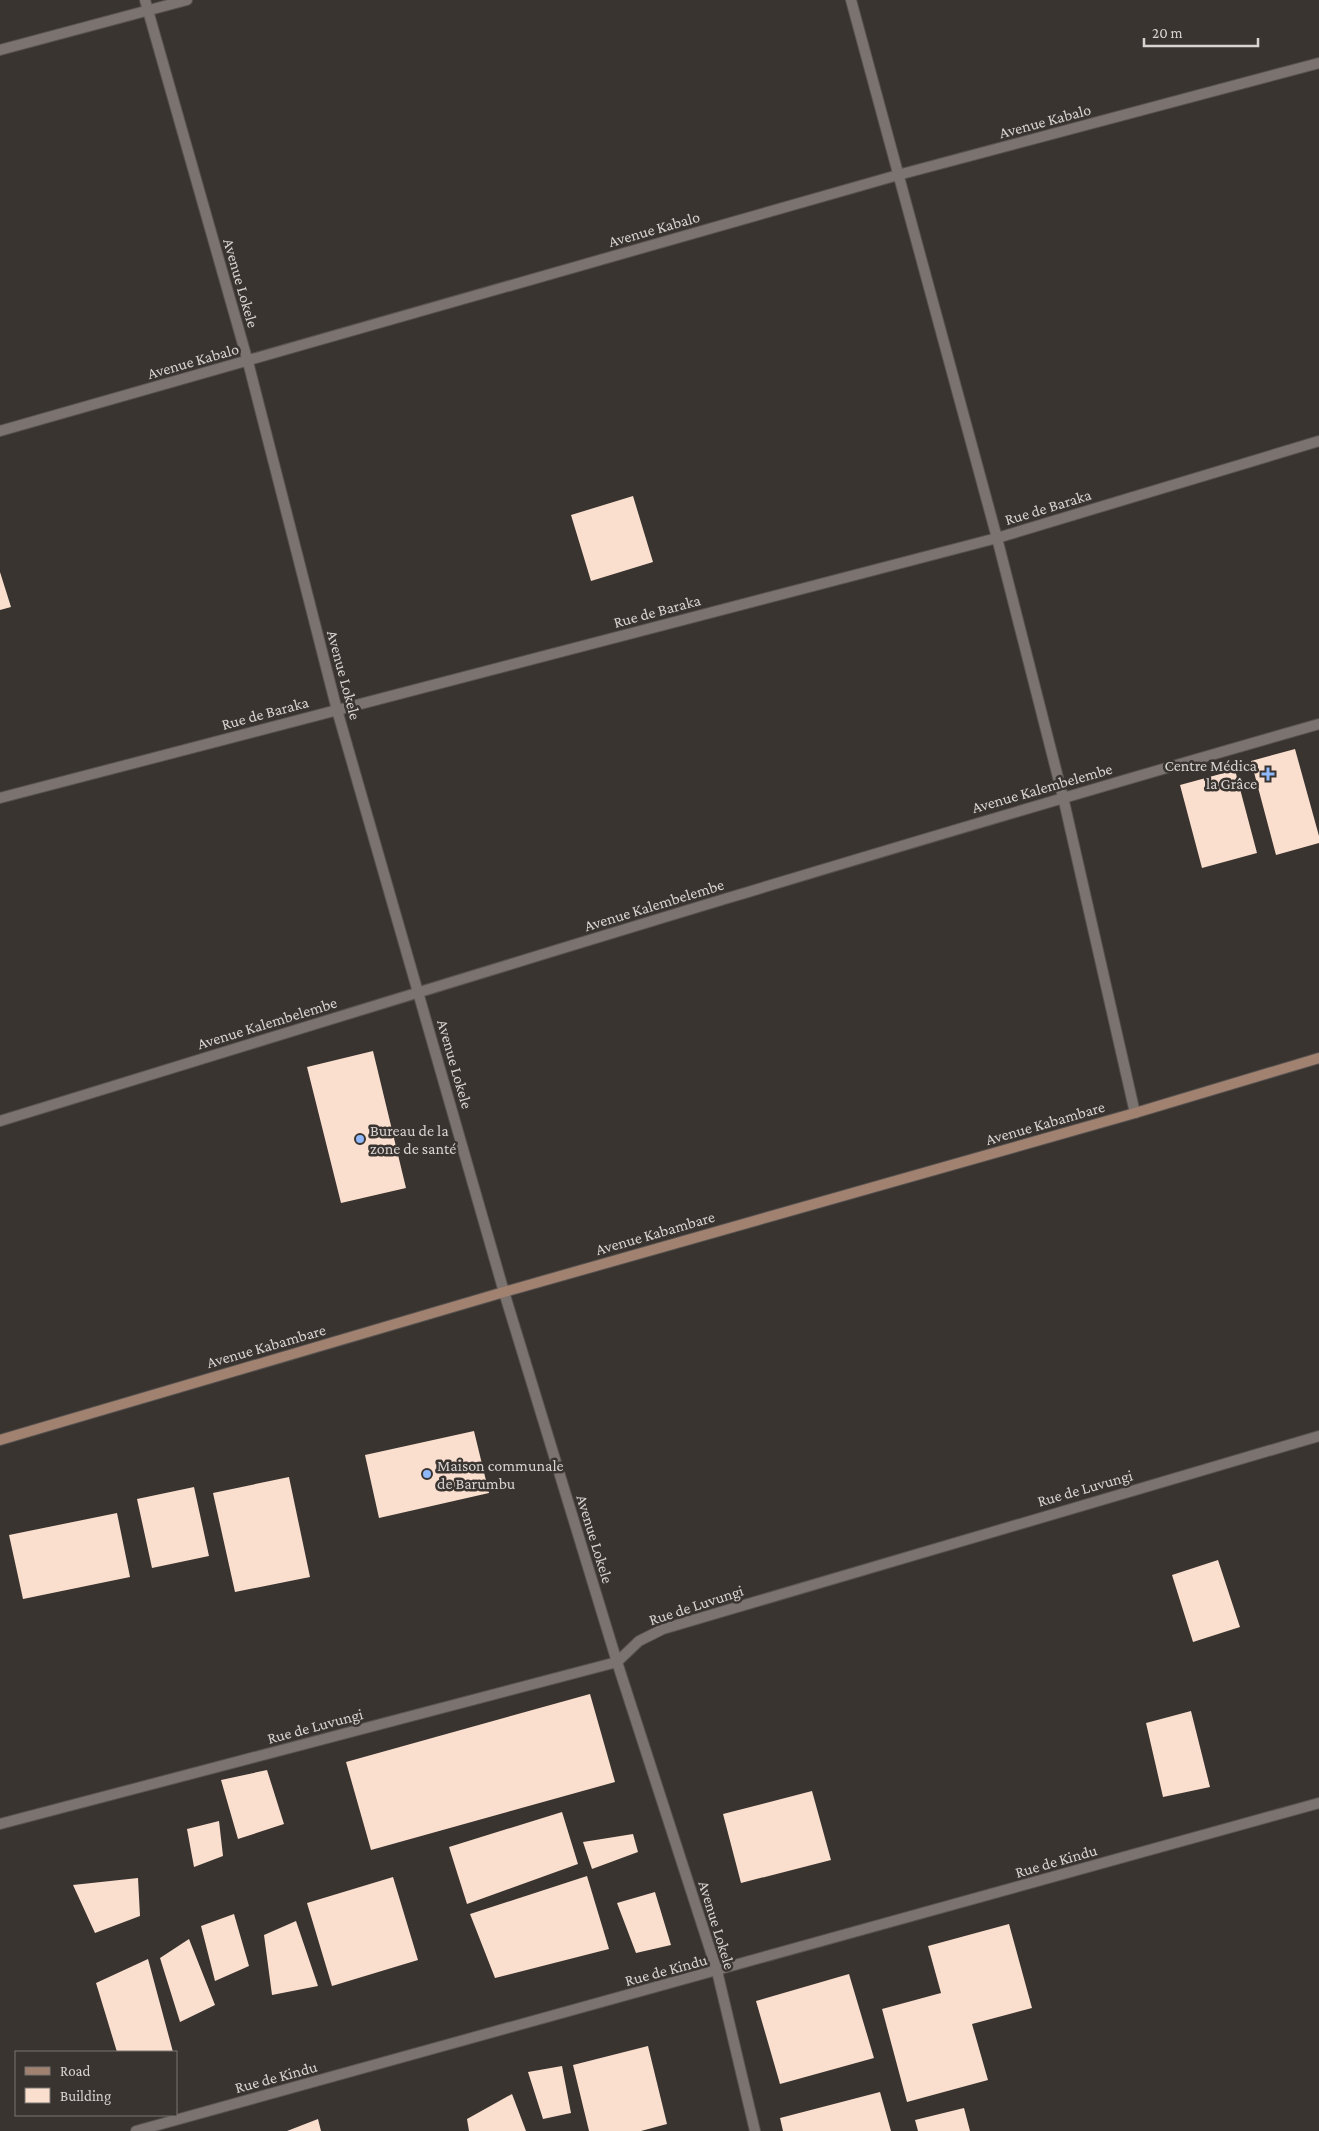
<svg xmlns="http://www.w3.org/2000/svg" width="1319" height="2131" viewBox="0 0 1319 2131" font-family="'Crimson Pro',serif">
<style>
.building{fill:#fadece}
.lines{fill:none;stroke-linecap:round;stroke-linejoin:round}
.minor-casing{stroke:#585250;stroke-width:12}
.tertiary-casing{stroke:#585250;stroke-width:12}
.secondary-casing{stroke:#585250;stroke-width:12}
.minor{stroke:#7a736f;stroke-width:10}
.tertiary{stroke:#7a736f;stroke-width:10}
.secondary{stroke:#a18270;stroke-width:10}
.poi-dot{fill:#8fb8fd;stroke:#3a3430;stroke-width:2}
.labels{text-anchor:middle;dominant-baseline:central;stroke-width:5;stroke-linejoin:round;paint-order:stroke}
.street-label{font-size:16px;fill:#d7d3d1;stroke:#3a3430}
.poi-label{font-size:16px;fill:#d7d3d1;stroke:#3a3430;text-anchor:start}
</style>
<rect width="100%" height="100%" fill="#3a3430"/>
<!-- building -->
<path class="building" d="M633 496 653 562 591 581 571 515Z
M0 572 11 607 0 610Z
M1295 749 1319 836V843L1276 855 1251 761Z
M1235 770 1257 853 1202 868 1180 785Z
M373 1051 406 1188 341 1203 307 1067Z
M474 1431 489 1493 379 1518 365 1455Z
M289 1477 310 1577 235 1592 213 1493Z
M194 1487 209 1556 152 1568 137 1499Z
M117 1513 130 1577 23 1599 9 1535Z
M1218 1560 1240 1627 1193 1642 1172 1575Z
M590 1694 615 1782 371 1850 346 1762Z
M1191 1711 1210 1787 1163 1797 1146 1723Z
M267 1770 284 1824 238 1839 221 1780Z
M812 1791 831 1860 741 1883 723 1814Z
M562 1812 578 1864 467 1904 449 1847Z
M219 1821 223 1856 194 1867 187 1829Z
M633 1834 638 1852 592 1869 583 1842Z
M587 1876 609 1949 495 1978 470 1914Z
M393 1877 418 1960 332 1986 307 1903Z
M138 1878 140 1916 95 1933 73 1885Z
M655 1892 671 1945 636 1953 617 1903Z
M234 1914 249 1966 215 1981 201 1926Z
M296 1921 318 1986 272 1995 264 1935Z
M1009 1924 1032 2008 972 2024 988 2080 907 2102 882 2009 941 1993 928 1946Z
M189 1939 215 2005 180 2022 160 1958Z
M148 1959 173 2052H117L96 1983Z
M849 1974 874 2058 780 2084 756 2001Z
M648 2046 667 2124 641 2131H589L573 2065Z
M562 2066 571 2113 543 2119 528 2072Z
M880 2092 891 2131H783L780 2118Z
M512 2094 526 2131H469L467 2119Z
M964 2108 970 2131H918L915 2120Z
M318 2119 321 2131H287Z"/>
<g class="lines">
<defs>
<path id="minor" d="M145 0 248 362 337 710 504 1292 617 1662 717 1971 755 2131
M851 0 997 538 1063 797 1135 1113
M0 431 898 175 1319 63
M0 798 997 538 1319 441
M0 1121C439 986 877 850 1319 724
M0 1824 617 1662 639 1641 663 1629 1319 1436
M136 2131 1319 1803"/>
<path id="tertiary" d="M0 50 187 0"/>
<path id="secondary" d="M0 1440 504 1292 1135 1113 1319 1058"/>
</defs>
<!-- minor casing -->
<use href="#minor" class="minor-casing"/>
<!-- tertiary casing -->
<use href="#tertiary" class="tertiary-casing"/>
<!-- secondary casing -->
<use href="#secondary" class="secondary-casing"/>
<!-- minor -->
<use href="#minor" class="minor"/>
<!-- tertiary -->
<use href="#tertiary" class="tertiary"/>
<!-- secondary -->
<use href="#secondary" class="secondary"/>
</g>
<!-- markers -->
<g class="poi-dot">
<path d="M1265.5 766.5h5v5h5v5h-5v5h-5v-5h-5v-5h5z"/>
<circle cx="360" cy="1139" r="5"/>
<circle cx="427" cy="1474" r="5"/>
</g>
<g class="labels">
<!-- street labels -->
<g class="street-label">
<text transform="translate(1045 121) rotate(-15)">Avenue Kabalo</text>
<text transform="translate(654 229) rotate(-16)">Avenue Kabalo</text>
<text transform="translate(241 283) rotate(74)">Avenue Lokele</text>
<text transform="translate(193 361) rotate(-16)">Avenue Kabalo</text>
<text transform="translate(1048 507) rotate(-17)">Rue de Baraka</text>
<text transform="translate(657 611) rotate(-15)">Rue de Baraka</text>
<text transform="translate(344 675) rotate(75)">Avenue Lokele</text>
<text transform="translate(265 713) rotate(-15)">Rue de Baraka</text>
<text transform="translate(1042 788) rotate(-16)">Avenue Kalembelembe</text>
<text transform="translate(654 905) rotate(-17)">Avenue Kalembelembe</text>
<text transform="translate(267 1023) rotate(-17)">Avenue Kalembelembe</text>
<text transform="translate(455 1064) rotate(74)">Avenue Lokele</text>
<text transform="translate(1045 1123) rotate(-16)">Avenue Kabambare</text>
<text transform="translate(655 1233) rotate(-16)">Avenue Kabambare</text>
<text transform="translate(266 1346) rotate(-16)">Avenue Kabambare</text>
<text transform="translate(1085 1488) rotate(-16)">Rue de Luvungi</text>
<text transform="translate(595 1539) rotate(73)">Avenue Lokele</text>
<text transform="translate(696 1605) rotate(-18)">Rue de Luvungi</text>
<text transform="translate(315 1726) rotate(-15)">Rue de Luvungi</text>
<text transform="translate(1056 1861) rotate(-16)">Rue de Kindu</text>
<text transform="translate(717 1925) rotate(73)">Avenue Lokele</text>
<text transform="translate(666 1970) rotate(-15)">Rue de Kindu</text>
<text transform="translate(276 2077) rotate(-15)">Rue de Kindu</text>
</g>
<!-- poi labels -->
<g class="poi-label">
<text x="1257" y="765" text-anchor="end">Centre Médica<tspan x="1257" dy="18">la Grâce</tspan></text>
<text x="370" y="1130">Bureau de la<tspan x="370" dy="18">zone de santé</tspan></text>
<text x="437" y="1465">Maison communale<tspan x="437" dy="18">de Barumbu</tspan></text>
</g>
</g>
<!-- legend -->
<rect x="15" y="2051" width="162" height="65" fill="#3a3430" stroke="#797470"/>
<rect x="25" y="2067" width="25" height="8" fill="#a18270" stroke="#797470"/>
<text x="60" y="2076" font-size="15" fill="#d7d3d1">Road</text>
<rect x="25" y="2088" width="25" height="15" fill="#fadece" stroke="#797470"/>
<text x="60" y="2101" font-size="15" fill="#d7d3d1">Building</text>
<!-- scale -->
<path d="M1144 38v8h114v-8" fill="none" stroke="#d7d3d1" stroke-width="2.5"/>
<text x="1152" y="38" font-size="15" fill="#d7d3d1" stroke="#3a3430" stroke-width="4" paint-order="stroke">20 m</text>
</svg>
